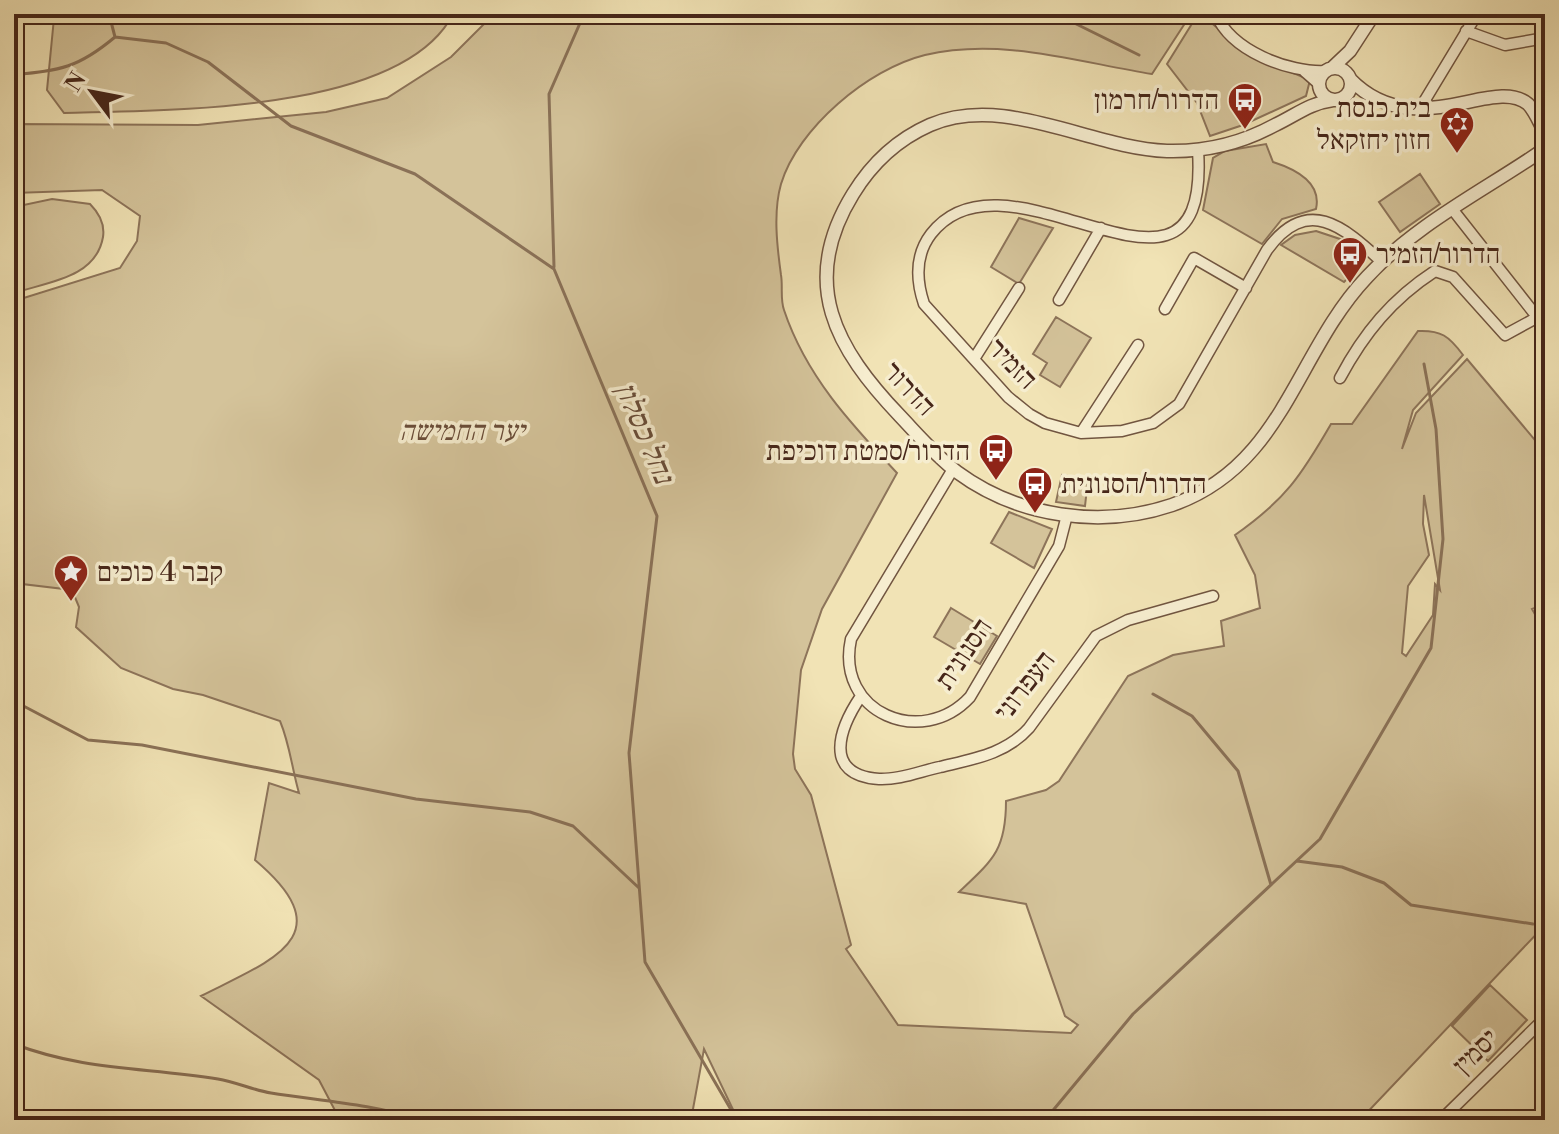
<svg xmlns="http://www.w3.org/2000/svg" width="1559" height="1134" viewBox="0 0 1559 1134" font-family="'Libre Bodoni','Frank Ruhl Libre',serif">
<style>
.green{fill:#d4c39a;stroke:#8d745a;stroke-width:2;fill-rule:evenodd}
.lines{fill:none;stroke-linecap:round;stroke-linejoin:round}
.stream{stroke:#8a7157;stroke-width:3}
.minor-casing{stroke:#715540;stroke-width:13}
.tertiary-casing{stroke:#715540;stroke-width:15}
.minor{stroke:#f6edcf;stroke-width:10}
.tertiary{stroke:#f6edcf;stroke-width:12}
.labels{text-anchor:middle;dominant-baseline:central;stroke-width:7;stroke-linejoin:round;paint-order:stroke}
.poi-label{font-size:28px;fill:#462619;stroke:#f6edcf;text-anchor:end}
.street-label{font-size:28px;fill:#462619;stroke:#f6edcf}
.park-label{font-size:28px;font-style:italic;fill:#6a4d39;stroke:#f6edcf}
.water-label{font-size:30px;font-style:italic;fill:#684c38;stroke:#f6edcf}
</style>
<rect width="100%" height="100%" fill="#f1e3b5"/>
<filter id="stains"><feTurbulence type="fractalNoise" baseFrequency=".0025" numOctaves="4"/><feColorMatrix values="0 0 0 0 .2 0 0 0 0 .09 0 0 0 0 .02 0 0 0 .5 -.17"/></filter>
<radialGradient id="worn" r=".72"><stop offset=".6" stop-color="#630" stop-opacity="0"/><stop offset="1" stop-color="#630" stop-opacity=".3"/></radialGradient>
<!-- green -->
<path class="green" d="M14 14H453C402 114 164 110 64 113L47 90 54 18 14 24Z
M494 14H1191L1152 74C1077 62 1001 37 925 55 868 69 798 128 781 184 773 212 777 246 781 275 783 286 780 299 784 310 806 376 851 424 897 473L822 609 801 670 793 754 795 769 811 795 851 945 846 949 898 1025 1071 1033 1078 1025 1065 1016 1026 904 959 892C993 860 1006 850 1006 801L1046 790 1059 781 1128 676 1173 655 1224 646 1221 621 1260 608 1255 575 1235 535C1285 500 1301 476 1331 424H1352L1418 331C1441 330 1449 336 1463 355L1413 410 1402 449 1416 413 1467 359 1545 452V604L1532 609 1545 632V925L1360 1120H738L704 1049 691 1120H340L319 1080 201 996C272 960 345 936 255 860L269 783 299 793C292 769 290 745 280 721L203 695 173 689 121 668 76 627 79 607 72 590 14 583V301L120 268 137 241 140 216 102 190 14 193V124L198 125 326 112 387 98 451 57ZM1424 495 1440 590 1435 584 1433 615 1406 656 1402 653 1408 586 1429 555 1423 524Z
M1198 14H1207L1208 20 1248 54 1310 80 1306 96 1243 125 1210 136 1197 103 1167 64Z
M1266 144 1273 162C1295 169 1322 182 1316 209L1282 219 1262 244 1203 210 1213 158 1225 151Z
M1420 174 1440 204 1400 232 1379 202Z
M52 199 90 204C99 213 105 224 103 237 96 278 48 282 14 293V207Z
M1019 218 1053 228 1019 284 991 267Z
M1316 231 1343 240 1360 256 1357 269 1344 282 1281 245 1295 235Z
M1056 317 1091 338 1060 387 1040 375 1047 363 1033 354Z
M1062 475 1088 479 1085 506 1056 502Z
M1009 512 1052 529 1034 568 991 543Z
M951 608 997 636 980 664 934 637Z
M1490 985 1527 1020 1488 1061 1452 1026Z"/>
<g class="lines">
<!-- stream -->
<path class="stream" d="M109 14 115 37 166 43 208 62 291 126 415 174 554 269 657 516 629 753 645 962 737 1120
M1056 14 1139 55
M14 75C61 70 78 68 115 37
M554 267 549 94 584 14
M1153 694 1192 716 1238 771 1271 885
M14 701 88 740 142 745 416 799 530 812 573 826 639 888
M1297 861 1342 867 1384 883 1411 905 1533 924
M14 1044C85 1071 145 1067 218 1079 236 1082 253 1090 271 1093 322 1101 372 1104 421 1120
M1045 1120 1133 1014 1320 839 1431 648 1443 539 1436 429 1424 364"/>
<defs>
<path id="minor" d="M1216 14C1231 51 1289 73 1326 71
M1466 31 1505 45 1545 38
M1303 70 1319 84
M1419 110 1477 14
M1198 150C1211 348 1009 133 931 234 915 255 916 280 924 304L1008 397 1029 414 1045 423 1081 433 1122 431 1153 423 1179 404 1267 250C1307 195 1343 226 1382 262
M1453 210 1545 327
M1059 300 1101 228
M1165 309 1194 258 1246 288
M974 359 1019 288
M1340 378C1364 333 1392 299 1435 271L1453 277 1505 335 1538 317
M1081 433 1138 345
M953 469 851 639C835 713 922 749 970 697L1059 546 1067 515
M861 696C840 727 821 775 879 779 899 780 921 771 940 767 973 759 1006 754 1029 728L1096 636 1128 620 1213 596
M1441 1120 1545 1018"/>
<path id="tertiary" d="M1332 68 1350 51 1374 14
M1319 84a16 16 0 1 1 32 0a16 16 0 1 1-32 0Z
M1350 79C1414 145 1493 75 1528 104 1535 111 1539 122 1544 131
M1333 100C1310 103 1296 115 1275 125 1242 143 1205 152 1167 151 1090 148 1005 93 930 125 896 140 872 163 853 194 798 283 836 349 900 416 918 435 936 456 957 472 1018 517 1101 529 1172 505 1284 466 1295 353 1367 277 1416 224 1485 190 1543 150"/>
</defs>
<!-- minor casing -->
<use href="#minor" class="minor-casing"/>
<!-- tertiary casing -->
<use href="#tertiary" class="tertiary-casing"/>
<!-- minor -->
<use href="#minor" class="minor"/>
<!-- tertiary -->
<use href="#tertiary" class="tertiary"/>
</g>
<!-- icons -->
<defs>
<symbol id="bus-pin" viewBox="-11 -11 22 30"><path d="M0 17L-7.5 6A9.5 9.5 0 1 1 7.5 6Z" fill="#8f2418" stroke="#f6edcf"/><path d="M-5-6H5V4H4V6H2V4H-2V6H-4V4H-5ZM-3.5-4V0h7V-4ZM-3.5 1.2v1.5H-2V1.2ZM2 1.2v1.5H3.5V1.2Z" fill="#fff"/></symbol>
<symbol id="synagogue-pin" viewBox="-11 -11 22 30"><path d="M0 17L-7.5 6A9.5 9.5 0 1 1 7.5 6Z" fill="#8f2418" stroke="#f6edcf"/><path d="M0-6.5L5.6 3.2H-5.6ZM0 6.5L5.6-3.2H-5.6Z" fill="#fff"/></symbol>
<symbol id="sight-pin" viewBox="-11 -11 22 30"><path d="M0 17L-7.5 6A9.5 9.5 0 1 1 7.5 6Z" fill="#8f2418" stroke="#f6edcf"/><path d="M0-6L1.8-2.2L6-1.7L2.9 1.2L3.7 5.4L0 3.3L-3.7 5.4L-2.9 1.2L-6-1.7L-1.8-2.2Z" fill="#fff"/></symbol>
</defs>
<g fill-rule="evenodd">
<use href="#bus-pin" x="1225" y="80" width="40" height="54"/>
<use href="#synagogue-pin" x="1437" y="104" width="40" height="54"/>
<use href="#bus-pin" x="1330" y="234" width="40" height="54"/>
<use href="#bus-pin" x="976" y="431" width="40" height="54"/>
<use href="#bus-pin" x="1015" y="464" width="40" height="54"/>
<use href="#sight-pin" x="51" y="552" width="40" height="54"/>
</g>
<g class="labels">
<!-- poi labels -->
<g class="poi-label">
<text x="1219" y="100">הדרור/חרמון</text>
<text x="1431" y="108">בית כנסת<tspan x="1431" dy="32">חזון יחזקאל</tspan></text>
<text x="1376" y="254" text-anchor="start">הדרור/הזמיר</text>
<text x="970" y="451">הדרור/סמטת דוכיפת</text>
<text x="1061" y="484" text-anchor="start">הדרור/הסנונית</text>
<text x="97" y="572" text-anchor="start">קבר 4 כוכים</text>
</g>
<!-- street labels -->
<g class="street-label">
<text transform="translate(1012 364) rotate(46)">הזמיר</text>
<text transform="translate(909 389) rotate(47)">הדרור</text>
<text transform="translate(964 654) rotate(-56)">הסנונית</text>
<text transform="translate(1025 686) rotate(-52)">העפרוני</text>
<text transform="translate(1476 1052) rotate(-45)">יסמין</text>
</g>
<!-- park labels -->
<g class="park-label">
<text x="462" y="431">יער החמישה</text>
</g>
<!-- water labels -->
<g class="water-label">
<text transform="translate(644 433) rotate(67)">נחל כסלון</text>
</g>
</g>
<!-- margin -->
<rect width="1559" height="1134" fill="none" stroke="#f1e3b5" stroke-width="48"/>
<rect x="16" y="16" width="1527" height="1102" fill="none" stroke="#462619" stroke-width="4"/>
<rect x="24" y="24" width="1511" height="1086" fill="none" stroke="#462619" stroke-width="2"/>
<!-- north arrow -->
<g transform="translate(92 92) rotate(302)" stroke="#f6edcf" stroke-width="6" paint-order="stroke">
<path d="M0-6L14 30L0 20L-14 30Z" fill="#462619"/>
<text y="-12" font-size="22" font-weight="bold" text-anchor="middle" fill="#462619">N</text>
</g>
<rect width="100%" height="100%" filter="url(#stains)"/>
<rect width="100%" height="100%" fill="url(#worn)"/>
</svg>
